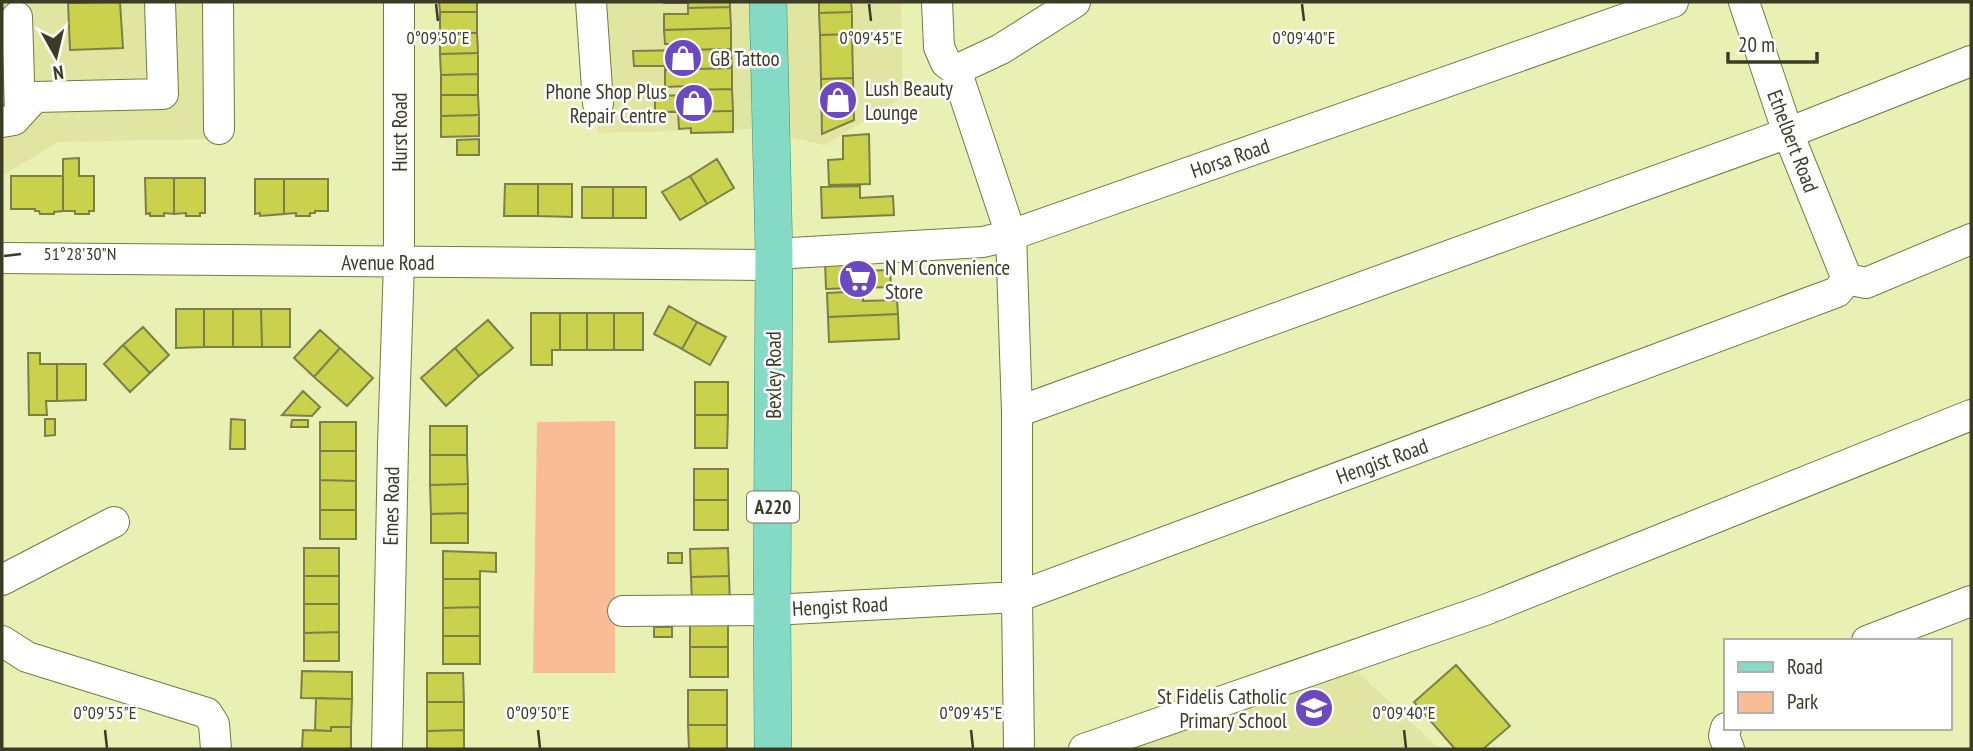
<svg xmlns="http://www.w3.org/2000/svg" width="1973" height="751" viewBox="0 0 1973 751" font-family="'PT Sans Narrow',sans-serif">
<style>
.built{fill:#e0e6a2}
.green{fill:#fabc97}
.building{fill:#c9d14d;stroke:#7b8048;stroke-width:2}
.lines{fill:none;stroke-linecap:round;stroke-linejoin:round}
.minor-casing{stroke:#757942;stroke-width:32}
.major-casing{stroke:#359375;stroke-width:38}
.minor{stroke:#fff;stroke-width:30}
.major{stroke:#85dac6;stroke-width:37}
.ticks{fill:none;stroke:#3a3c25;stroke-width:2.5}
.labels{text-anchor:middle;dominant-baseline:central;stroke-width:5;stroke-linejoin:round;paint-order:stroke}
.shield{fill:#fff;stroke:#757666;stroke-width:2}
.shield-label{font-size:19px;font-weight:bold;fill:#3a3c25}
.poi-label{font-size:21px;fill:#3a3c25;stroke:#fff;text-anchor:start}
.street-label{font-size:21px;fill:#3a3c25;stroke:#fff}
.ticks-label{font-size:18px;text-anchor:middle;fill:#3a3c25;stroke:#fff;stroke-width:5;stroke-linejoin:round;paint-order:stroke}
</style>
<rect width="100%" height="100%" fill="#e9f0b4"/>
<!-- built -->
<path class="built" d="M2 2H211L212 139 58 142 2 176Z
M597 2H901L903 97 825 145 751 129 598 133Z
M1351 666 1440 749H1113Z"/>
<!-- green -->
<path class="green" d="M615 421V673H533L537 422Z"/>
<!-- building -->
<path class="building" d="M120 2 123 48 70 50 68 3Z
M439 2H477V12H440Z
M664 2H730V7L688 8V3H664Z
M819 2H851L852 12 819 13Z
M730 7 731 28 664 30V14H688V8Z
M440 12H477V33H440Z
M852 12V34L820 35 819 13Z
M731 28V49L677 50V44H665L664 30Z
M440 33H477L478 53 440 54Z
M852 34 853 78 821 79 820 35Z
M731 49 732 68 665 70V66H634L633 51Z
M478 53V74L441 75 440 54Z
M732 68V89L690 90V86L665 87V70Z
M478 74V95H441V75Z
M853 78 854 120 822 134 821 79Z
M732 89 733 111 655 112V96L690 95V90Z
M441 95H478L479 115 441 116Z
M733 111V132L691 133V128L679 129 678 112Z
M479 115V136L441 137V116Z
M869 134 870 184 829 185 828 160 843 159V136Z
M479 139V155H457V140Z
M79 158V176H94V211H89V214H75V211H63V159Z
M717 159 734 188 707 204 690 176Z
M11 176H63V211L54 212V214H40L39 211H35V209H11Z
M690 176 707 204 680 220 662 192Z
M145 178H174V214L164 213V216H150V213L146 214Z
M174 178H205V213H200V216H186V213L174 214Z
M255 179H284V214L260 216V213L255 214Z
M284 179H328V211H315V213H310V216H296V213L284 214Z
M505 184H538V216H504Z
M538 184H572V217L538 216Z
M860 186V198L893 196 894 215 822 218 821 187Z
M582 187H613V218H582Z
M613 187H646V218H613Z
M860 259V271L890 270 891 287 826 289 825 261Z
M863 291V301L897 300 898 314 828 317 827 293Z
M669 306 697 322 682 349 654 334Z
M176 309H204V347L176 348Z
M204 309H233V347H204Z
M233 309H261L262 347H233Z
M261 309H290V347H262Z
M531 313H560V350H552V365H531Z
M560 313H587V350H560Z
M587 313H614V350H587Z
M614 313H643V350H614Z
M898 314 899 339 829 342 828 317Z
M488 320 513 348 479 376 455 348Z
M697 322 726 337 710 365 682 349Z
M143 327 169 355 150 373 123 345Z
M320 330 340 348 314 377 294 358Z
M123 345 150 373 130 392 104 364Z
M340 348 373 378 347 406 314 377Z
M455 348 479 376 446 406 421 378Z
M28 353H40V364H57V401H46L47 415H29Z
M57 364H86V400L57 401Z
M695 382H728V415H695Z
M303 391 320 407 312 416 282 415Z
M695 415H728L727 448H695Z
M45 419H55V435L45 436Z
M231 419 245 420V449H230Z
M292 420H308V427H291Z
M320 422H356V451H320Z
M430 426H467V455H430Z
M320 451H356V481L320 480Z
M430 455H467L468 484 430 485Z
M694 469H728V500H694Z
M320 480 356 481V510H320Z
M468 484V513L431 514 430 485Z
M694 500H728V530H694Z
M320 510H356V539H320Z
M468 513V543H431V514Z
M304 548H339V576H304Z
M728 548 729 576 691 577 690 549Z
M443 551 496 553V572L480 571V579H443Z
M668 553H682V563H668Z
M304 576H339V604H304Z
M729 576 730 603 692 604 691 577Z
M443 579H480V607L443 608Z
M304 604H339V632L304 633Z
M480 607V636H443V608Z
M690 616H728V647H690Z
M654 627H672V637H654Z
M339 632V661H304V633Z
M443 636H480V664H443Z
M690 647H728V677H690Z
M1456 665 1510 726 1483 749H1455L1414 702Z
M302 671 352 672V699L301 698Z
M427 673H463L464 702H427Z
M688 690H727V725H688Z
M316 698 352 699 351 727H331V731L315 730Z
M427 702H464V730L427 731Z
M688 725H727V749H689Z
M331 727H351V749H302L303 730 331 731Z
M464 730V749H427V731Z"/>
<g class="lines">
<defs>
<path id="minor" d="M218 2 219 129
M591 2 598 103
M937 2 939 47 946 63 956 70 1011 235 1017 412V597L1019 749
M1744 2 1788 133 1847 279
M17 17 20 112
M956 70 1001 49 1075 2
M2 122 14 120 35 97 163 94 160 2
M774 254 983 242 1011 235 1673 2
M2 258 774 265
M1847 279 1866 283 1971 239
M1017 412 1788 133 1971 61
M2 580 114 522
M623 611 772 610 1017 597 1837 292 1847 279
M2 641 27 657 207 713 214 724 216 749
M1867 641 1971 601
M1726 728 1724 736 1729 749
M387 749 393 445 399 262V2
M1084 749 1485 610 1971 415"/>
<path id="major" d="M768 2 774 254 772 610 773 749"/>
</defs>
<!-- minor casing -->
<use href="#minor" class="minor-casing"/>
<!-- major casing -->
<use href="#major" class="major-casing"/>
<!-- minor -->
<use href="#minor" class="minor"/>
<!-- major -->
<use href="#major" class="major"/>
</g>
<!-- ticks -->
<path class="ticks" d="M436 4 438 21M869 4 871 21M1302 4 1304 21M4 256 21 254M105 730 107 748M538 730 540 748M971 730 973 748M1404 730 1406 748"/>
<!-- icons -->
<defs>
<symbol id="shop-disc" viewBox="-11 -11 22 22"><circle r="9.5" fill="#6c48c1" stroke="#fff"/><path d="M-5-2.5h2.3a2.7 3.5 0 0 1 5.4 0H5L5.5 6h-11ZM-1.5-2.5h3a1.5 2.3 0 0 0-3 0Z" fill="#fff"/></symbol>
<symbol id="supermarket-disc" viewBox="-11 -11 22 22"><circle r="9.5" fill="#6c48c1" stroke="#fff"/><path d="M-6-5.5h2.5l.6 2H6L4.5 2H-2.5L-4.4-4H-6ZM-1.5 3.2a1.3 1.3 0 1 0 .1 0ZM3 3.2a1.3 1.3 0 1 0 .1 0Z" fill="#fff"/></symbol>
<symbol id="school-disc" viewBox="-11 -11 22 22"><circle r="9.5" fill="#6c48c1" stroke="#fff"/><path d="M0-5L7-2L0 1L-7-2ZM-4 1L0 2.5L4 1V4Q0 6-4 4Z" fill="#fff"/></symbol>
</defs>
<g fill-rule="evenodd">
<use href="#shop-disc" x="661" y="36" width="44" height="44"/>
<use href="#shop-disc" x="816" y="78" width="44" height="44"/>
<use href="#shop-disc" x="672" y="81" width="44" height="44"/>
<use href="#supermarket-disc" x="836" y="257" width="44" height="44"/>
<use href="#school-disc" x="1292" y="686" width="44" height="44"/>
</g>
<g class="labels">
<!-- shield labels -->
<rect class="shield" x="747" y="491.5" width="52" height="31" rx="5"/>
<g class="shield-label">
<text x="773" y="507">A220</text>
</g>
<!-- poi labels -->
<g class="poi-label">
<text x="710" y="58">GB Tattoo</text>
<text x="865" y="88">Lush Beauty<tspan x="865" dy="24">Lounge</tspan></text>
<text x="667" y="91" text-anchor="end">Phone Shop Plus<tspan x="667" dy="24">Repair Centre</tspan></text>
<text x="885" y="267">N M Convenience<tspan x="885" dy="24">Store</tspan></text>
<text x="1287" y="696" text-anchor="end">St Fidelis Catholic<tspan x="1287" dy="24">Primary School</tspan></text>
</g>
<!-- street labels -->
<g class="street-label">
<text transform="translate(399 132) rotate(-90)">Hurst Road</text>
<text transform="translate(1793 141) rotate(69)">Ethelbert Road</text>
<text transform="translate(1230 158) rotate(-19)">Horsa Road</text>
<text x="388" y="262">Avenue Road</text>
<text transform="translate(773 375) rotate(-90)">Bexley Road</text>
<text transform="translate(1382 461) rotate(-20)">Hengist Road</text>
<text transform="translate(391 506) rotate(-89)">Emes Road</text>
<text transform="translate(840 606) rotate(-3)">Hengist Road</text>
</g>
</g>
<g class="ticks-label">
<text x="438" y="44">0°09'50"E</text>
<text x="871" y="44">0°09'45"E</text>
<text x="1304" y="44">0°09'40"E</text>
<text x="80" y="260">51°28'30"N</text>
<text x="105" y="719">0°09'55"E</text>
<text x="538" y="719">0°09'50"E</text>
<text x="971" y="719">0°09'45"E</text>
<text x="1404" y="719">0°09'40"E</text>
</g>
<!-- border -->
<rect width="1973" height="751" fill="none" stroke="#3a3c25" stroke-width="7"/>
<!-- legend -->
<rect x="1724" y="639" width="228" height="91" fill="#ffffff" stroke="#b0b1a8" stroke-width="2"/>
<rect x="1738" y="662" width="35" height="10" fill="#85dac6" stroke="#b0b1a8" stroke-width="2"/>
<text x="1787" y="674" font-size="21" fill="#3a3c25">Road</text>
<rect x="1738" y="692" width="35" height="21" fill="#fabc97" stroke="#b0b1a8" stroke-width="2"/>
<text x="1787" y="709" font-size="21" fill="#3a3c25">Park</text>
<!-- north arrow -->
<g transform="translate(56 56) rotate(172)" stroke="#ffffff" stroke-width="5" paint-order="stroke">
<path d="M0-5L12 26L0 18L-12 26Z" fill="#3a3c25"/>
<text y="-10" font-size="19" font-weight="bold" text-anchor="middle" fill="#3a3c25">N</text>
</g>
<!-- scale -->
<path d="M1728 52v10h89v-10" fill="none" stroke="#3a3c25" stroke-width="3.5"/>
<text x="1738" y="52" font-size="21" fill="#3a3c25" stroke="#ffffff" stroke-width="5" paint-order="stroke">20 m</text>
</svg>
